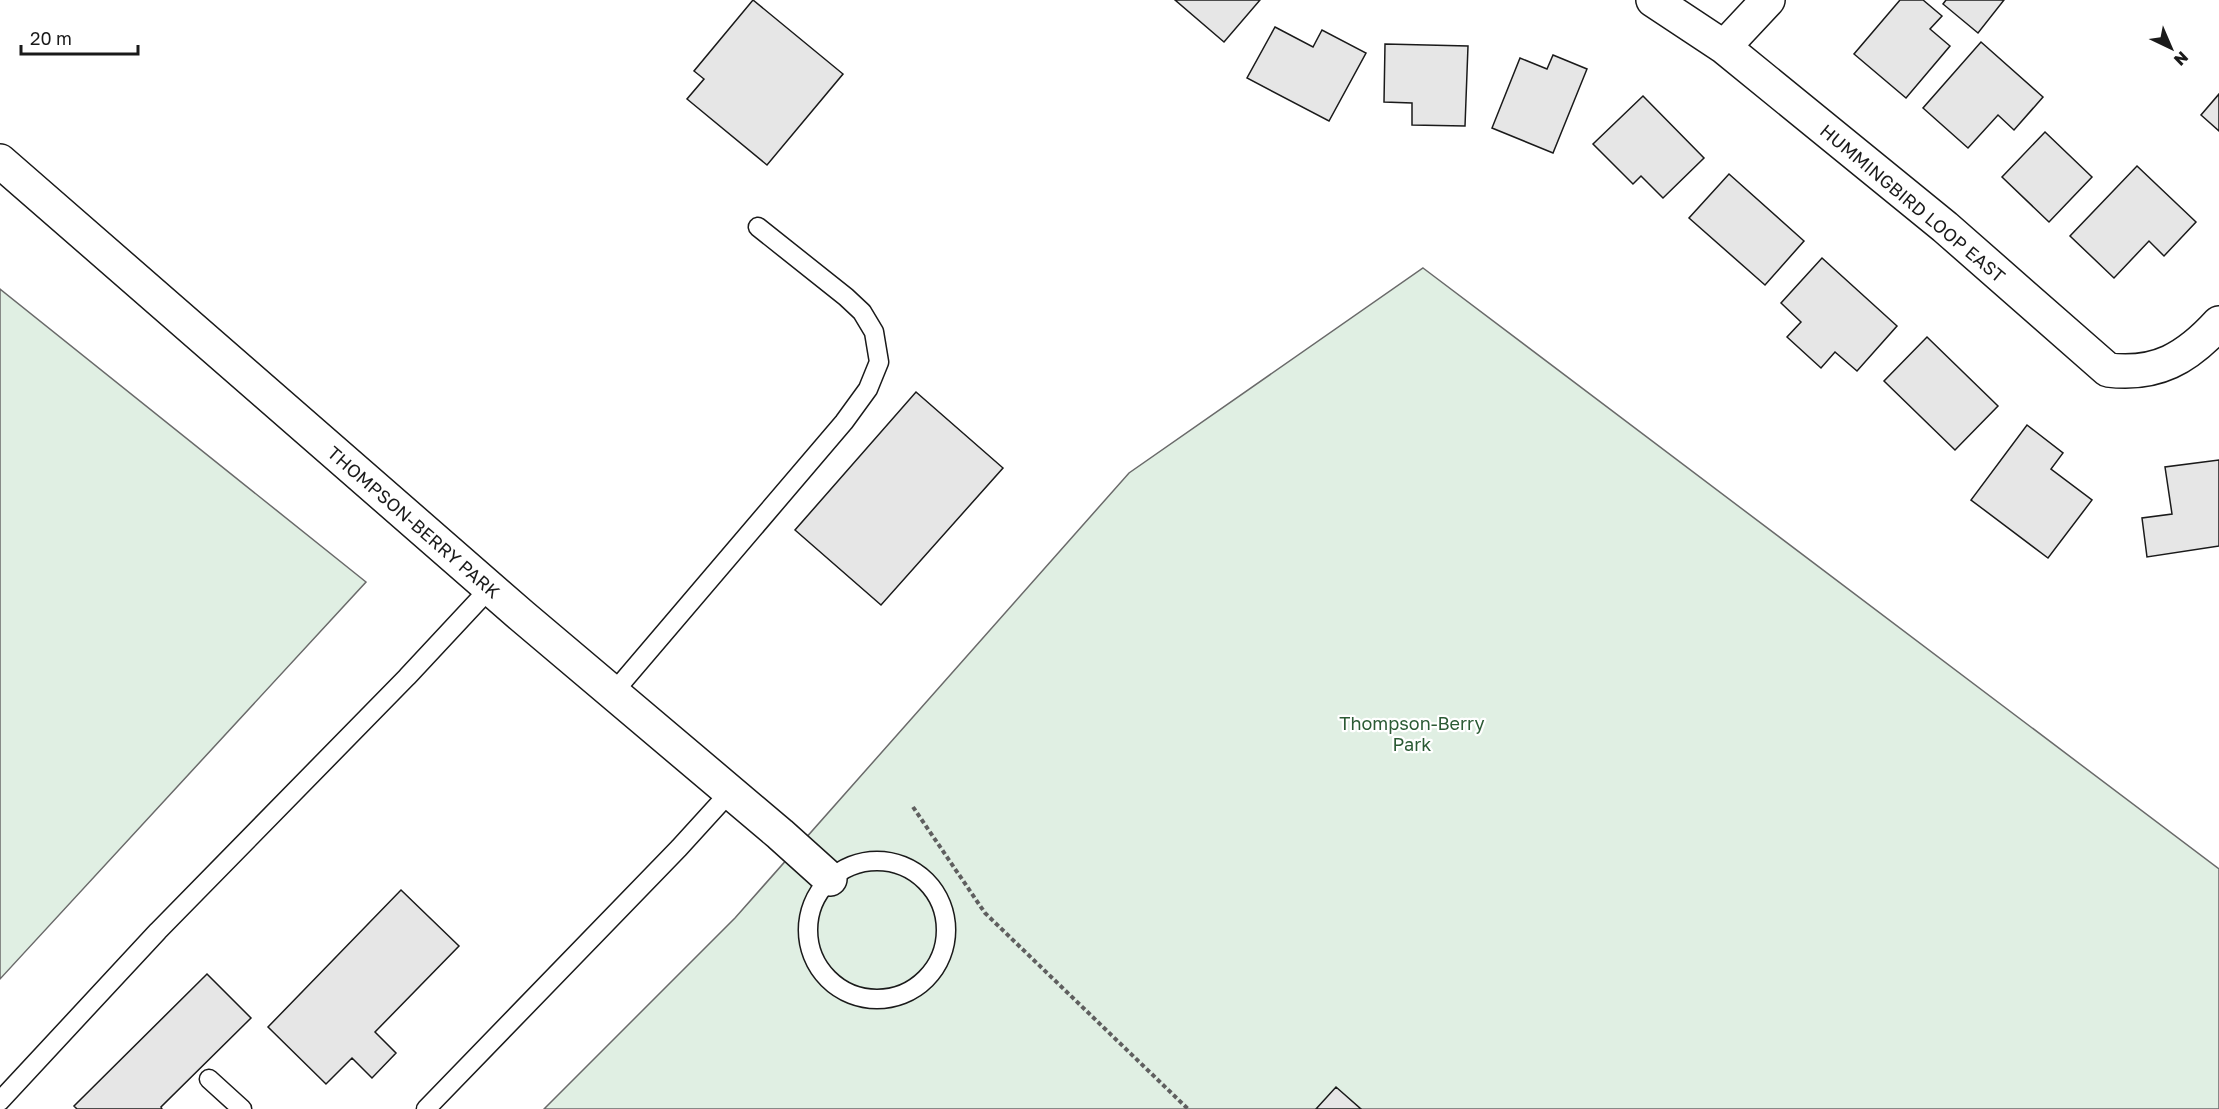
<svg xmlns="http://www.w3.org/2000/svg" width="2219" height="1109" viewBox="0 0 2219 1109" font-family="'Golos Text',sans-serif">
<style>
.green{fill:#e0efe3;stroke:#6a6a6a;stroke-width:1.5}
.building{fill:#e6e6e6;stroke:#1a1a1a;stroke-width:1.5}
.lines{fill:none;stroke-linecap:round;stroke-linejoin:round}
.service-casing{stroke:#1a1a1a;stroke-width:21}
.minor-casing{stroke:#1a1a1a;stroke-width:36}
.path{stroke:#5f5f5f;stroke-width:4;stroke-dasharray:4.5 3;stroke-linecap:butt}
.service{stroke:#fff;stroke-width:18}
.minor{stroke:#fff;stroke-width:33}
.labels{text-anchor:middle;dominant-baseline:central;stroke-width:4.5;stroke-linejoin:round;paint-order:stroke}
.street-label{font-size:18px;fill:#1a1a1a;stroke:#fff}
.park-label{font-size:18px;fill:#2b5a34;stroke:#fff}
</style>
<rect width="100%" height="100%" fill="#fff"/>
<!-- green -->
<path class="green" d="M1423 268 2219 869V1109H544L735 918 1129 473Z
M0 289 366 582 0 979Z"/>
<!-- building -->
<path class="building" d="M753 0 843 74 767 165 687 99 704 79 694 71Z
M1175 0H1260L1224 42Z
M1900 0H1923L1942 16 1930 29 1950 46 1906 98 1854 54Z
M1946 0H2004L1978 33 1943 4Z
M1275 27 1313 47 1322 30 1366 53 1329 121 1247 78Z
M1981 42 2043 97 2014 130 1998 115 1968 148 1923 108Z
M1385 44 1468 46 1465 126 1412 125V103L1384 102Z
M1553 55 1587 69 1553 153 1492 128 1520 58 1547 69Z
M2219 94V131L2201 115Z
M1643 96 1704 158 1663 198 1641 176 1633 184 1593 144Z
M2045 132 2092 177 2049 222 2002 177Z
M2137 166 2196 222 2164 256 2149 241 2114 278 2070 236Z
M1729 174 1804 241 1765 285 1689 218Z
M1822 258 1897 326 1857 371 1835 352 1821 368 1787 337 1801 322 1781 303Z
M1927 337 1998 406 1955 450 1884 381Z
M916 392 1003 468 881 605 795 530Z
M2027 425 2063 453 2051 469 2092 500 2048 558 1971 500Z
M2219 460V546L2147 557 2142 518 2172 514 2165 467Z
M401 890 459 946 375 1032 396 1053 372 1078 352 1058 326 1084 268 1027Z
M207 974 251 1018 161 1107 162 1109H77L74 1106Z
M1336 1087 1361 1109H1316Z"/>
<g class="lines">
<defs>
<path id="service" d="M613 693 844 422 868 389 879 362 874 332 862 312 846 297 758 227
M808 930a69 69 0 1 1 138 0a69 69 0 1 1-138 0Z
M209 1079 242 1109
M0 1101 158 931 407 677 490 588
M426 1109 679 848 730 792"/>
<path id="minor" d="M1653 0 1724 47 1945 227 2108 370C2157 376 2187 358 2219 323
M1724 47 1768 0
M0 161 522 616 780 834 830 879"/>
</defs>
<!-- service casing -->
<use href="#service" class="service-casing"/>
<!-- minor casing -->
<use href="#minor" class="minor-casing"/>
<!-- path -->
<path class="path" d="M913 807 985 913 1188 1109"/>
<!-- service -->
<use href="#service" class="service"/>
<!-- minor -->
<use href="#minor" class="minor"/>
</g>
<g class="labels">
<!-- street labels -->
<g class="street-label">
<text transform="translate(1913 203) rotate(40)">HUMMINGBIRD LOOP EAST</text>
<text transform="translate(414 522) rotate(41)">THOMPSON-BERRY PARK</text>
</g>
<!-- park labels -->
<g class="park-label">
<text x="1412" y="723">Thompson-Berry<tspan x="1412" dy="21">Park</tspan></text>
</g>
</g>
<!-- north arrow -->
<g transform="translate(2171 48) rotate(136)" stroke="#ffffff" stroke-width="4.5" paint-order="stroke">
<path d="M0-4.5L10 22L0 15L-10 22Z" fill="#1a1a1a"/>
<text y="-9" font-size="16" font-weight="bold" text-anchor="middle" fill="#1a1a1a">N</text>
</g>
<!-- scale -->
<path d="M21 45v9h117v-9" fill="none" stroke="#1a1a1a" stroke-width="3"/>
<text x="30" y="45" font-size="18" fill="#1a1a1a" stroke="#ffffff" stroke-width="4.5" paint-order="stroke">20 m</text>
</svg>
